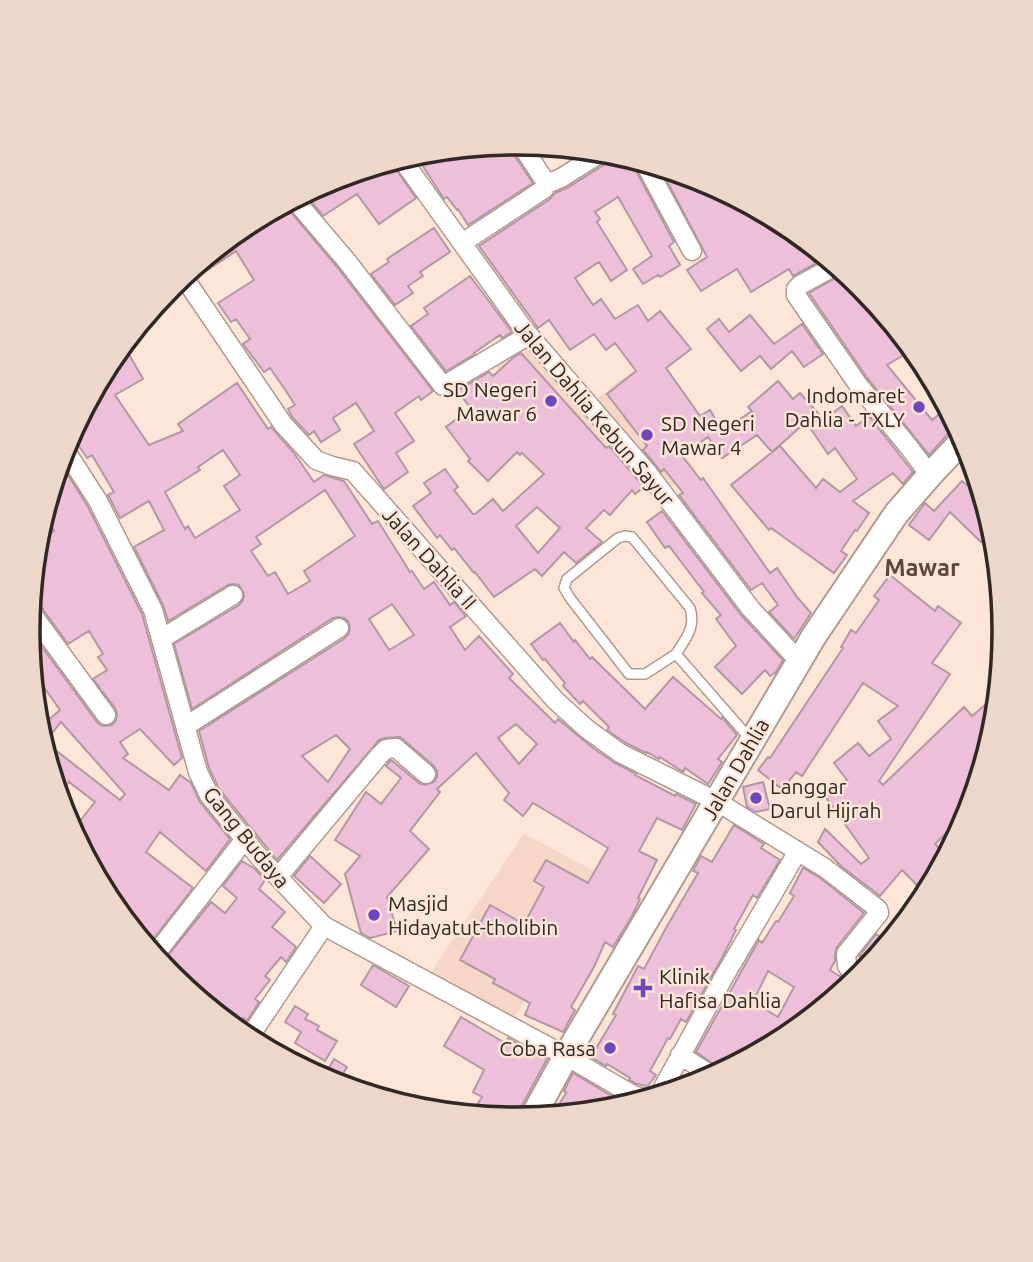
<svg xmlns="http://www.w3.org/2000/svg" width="1033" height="1262" viewBox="0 0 1033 1262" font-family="Ubuntu,sans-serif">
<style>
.built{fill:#f6d6c7}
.building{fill:#eebfd8;stroke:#b099a4;stroke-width:2;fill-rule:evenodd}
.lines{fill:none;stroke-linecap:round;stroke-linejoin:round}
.lane-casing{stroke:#b19a8f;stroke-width:12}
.street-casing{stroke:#b19a8f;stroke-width:21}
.secondary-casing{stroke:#b19a8f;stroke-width:28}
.lane{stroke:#fff;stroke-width:9}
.street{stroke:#fff;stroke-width:18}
.secondary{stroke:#fff;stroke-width:24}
.poi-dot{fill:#6f47bf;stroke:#fde5d8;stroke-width:2.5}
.labels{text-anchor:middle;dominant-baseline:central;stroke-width:5;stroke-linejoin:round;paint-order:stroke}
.poi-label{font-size:21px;fill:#312823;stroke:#fde5d8;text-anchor:start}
.street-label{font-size:21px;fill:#312823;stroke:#fde5d8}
.quarter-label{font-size:24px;font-weight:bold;fill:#5b473d;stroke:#fde5d8}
.rim{fill:none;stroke:#312823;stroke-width:3.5}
</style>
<rect width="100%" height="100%" fill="#fde5d8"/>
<!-- built -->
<path class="built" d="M523 345 611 441 586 464 491 362Z
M625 376 695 469 669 489 596 400Z
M524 834 598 873 515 1017 431 972Z"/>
<!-- building -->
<path class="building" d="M509 143 510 149 533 183 468 225 458 209 457 210 447 197 444 199 415 154 422 152Z
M615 153 634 158V167L674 242 669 246 680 265 660 277 658 275 643 284 633 269 652 256 618 197 595 212 600 219 597 222 627 270 611 281 599 262 575 278 593 305 601 299 615 319 638 305 648 321 660 311 691 349 666 368 700 416 710 410 722 431 752 411 748 407 778 381 793 399 800 393 824 420 842 406 856 426 869 416 913 472 903 484 893 473 853 501 869 513 857 531 855 530 841 551 847 555 834 573 771 528 769 530 731 485 780 446 816 488 823 479 840 492 857 479 835 448 828 454 806 422 772 452 757 435 722 458 708 437 682 456 701 480 703 478 770 573 777 568 797 597 811 613 794 639 769 612 778 605 762 583 751 590 679 495 683 493 664 469 661 472 643 450 647 446 607 394 636 371 615 343 606 350 594 334 570 350 549 320 538 328 479 246 550 199 555 193 567 188 610 161Z
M390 161 416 198 379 224 357 194 323 216 304 193 330 180 344 175 348 180 362 170 376 166 379 170Z
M659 166 704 180 788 225 797 232 815 264 793 276 789 269 751 292 737 269 701 291 687 270 707 257Z
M284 204 337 267 433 391 421 400 419 396 395 413 414 441 396 453 408 472 384 489 354 444 374 431 356 403 333 418 340 430 321 442 314 431 309 435 292 417 288 409 295 405 286 391 270 368 264 372 243 344 250 339 236 319 231 322 218 303 254 280 236 251 197 277 192 269 245 225Z
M434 228 450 252 420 272 423 276 408 286 413 293 395 305 371 274 389 262 387 259Z
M846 272 862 286 914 349 887 365 932 420 948 407 957 424 929 455 868 379 809 293Z
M470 276 512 332 502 338 500 335 474 353 475 354 446 371 411 326 428 314 424 308Z
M750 315 774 344 802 324 823 354 804 367 792 351 771 369 760 356 741 371 707 329 719 319 729 332Z
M123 344 143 379 115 395 149 445 183 431 178 424 237 383 268 429 271 427 294 453 314 482 324 475 344 481 372 524 378 521 410 572 412 571 424 589 434 582 450 605 454 602 466 616 450 627 465 650 479 636 513 674 509 678 555 723 558 719 593 748 615 763 636 774 635 775 675 796 676 794 696 804 682 830 657 818 639 851 657 860 638 898 640 899 632 916 613 947 605 942 594 967 571 1007 575 1010 563 1032 525 1015 530 1003 493 983 495 979 460 960 490 905 524 924 544 887 534 881 546 860 588 883 608 848 533 803 523 816 504 800 509 793 476 753 437 789 440 792 410 831 429 849 387 897 397 931 370 938 361 933 345 874 360 856 335 840 366 792 381 804 401 778 386 766 391 760 419 783 425 785 434 782 437 777V771L433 765 400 737 385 738 379 740 277 860 219 789 209 768 199 731 345 638 349 633 350 627 348 621 344 618 338 617 333 618 192 709 174 644 239 605 243 600 244 594 239 585 233 584 228 585 168 621 163 605 134 547 164 530 149 501 120 518 108 495 114 492 92 455 87 458 77 443 81 440 74 428 111 359ZM223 450 240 475 224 486 240 510 195 538 188 526 185 529 165 492 200 470 198 467ZM325 490 355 536 304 571 310 581 288 594 275 572 268 576 251 551 261 544 256 537ZM392 604 414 635 389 650 369 619ZM516 724 537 744 519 764 498 738ZM336 735 350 749 328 782 302 756Z
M521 353 606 448 609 446 644 487 635 494 632 490 610 515 604 510 586 528 602 542 576 563 564 552 542 576 535 569 494 597 475 572 474 573 454 548 452 550 440 535 437 538 413 506 431 493 424 483 445 469 458 487 454 490 473 514H475L493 499 503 511 544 474 522 453 520 455 517 452 488 481 468 461 470 459 446 427 471 408 457 391 489 372 493 376 514 357ZM537 507 560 528 538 553 516 526Z
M60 462 88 507 142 614 182 758 174 765 140 729 120 742 128 754 123 758 169 790 180 775 191 783 200 802 230 839 206 871 160 832 146 852 193 888 147 947 132 929 137 922 114 906 110 902 72 831 95 802 69 782 64 789 54 781 38 729 60 710 36 676H32L28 628 97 722 102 726 112 725 116 720 117 714 115 708 93 679 107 670 98 657 103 654 89 631 68 644 39 604 31 600 34 567 46 560 37 545V541L54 531 43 515ZM61 722 125 794 120 800 45 742Z
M977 474 989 515 985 520 994 529 981 542 950 512 929 540 909 525 925 503 934 511 962 481 967 485Z
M662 511 742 616 783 660 776 672 770 676 765 670 742 694 715 667 736 646 716 619 721 615 702 593 704 592 669 546 665 548 647 522Z
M890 575 935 611 938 606 961 623 932 663 950 674 879 781 883 785 964 707 972 716 999 693 996 727 987 755 979 761 983 770 970 810 935 844 947 856 942 866 920 888 902 870 880 896 841 866 818 842 825 829 861 864 869 858 825 796 847 780 834 763 858 743 869 756 891 739 878 721 898 706 863 683 802 776 796 772 784 787H779L758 770 768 757 770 758 843 648 841 647 851 630 856 633 879 600 874 596Z
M560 623 574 642 575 640 590 659 592 657 645 709 673 677 721 719 722 717 737 735 718 759 722 762 708 784 685 768 683 772 660 757 659 759 647 752 646 753 626 743 607 730 609 727 583 701 580 704 563 686 565 683 545 659 543 660 531 644Z
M763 782 770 809 756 812 747 807 743 787Z
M734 825 764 844 761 848 780 860 757 898 753 895 734 929 736 930 723 956 686 1022 681 1019 670 1039 668 1038 650 1071 656 1075 648 1086 637 1084 629 1080 630 1078 607 1064 606 1066 591 1057 616 1015 613 1014 638 966 644 969 666 928 698 873 693 871 701 856 712 862Z
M310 856 341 884 324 903 294 876Z
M242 861 255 869 265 880 259 889 285 912 272 927 296 947 286 962 281 957 265 976 270 980 255 999 259 1002 247 1021 243 1018 236 1029 171 976 161 964 211 902 225 913 237 898 223 886Z
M803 868 819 877 864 913 837 947 835 954V961L830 970 841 977 849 987 788 1037 724 1071 696 1052 759 940 762 943 776 921 778 922 794 896 790 893ZM768 971 794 987 778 1017 753 1002Z
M876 934 889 944 871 965 859 956Z
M373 965 409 986 396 1007 361 985Z
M295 1006 308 1014 305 1019 319 1026 317 1030 337 1041 325 1061 295 1043 301 1032 285 1022Z
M461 1017 505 1043 508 1038 547 1059 519 1111 517 1119 470 1115 482 1097 473 1092 484 1070 444 1046Z
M334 1059 347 1067 339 1081 326 1073Z
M573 1073 620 1101 616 1109 552 1116 566 1093 564 1091Z"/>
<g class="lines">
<defs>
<path id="lane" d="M676 654 645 674H629L570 598 564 588 567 579 618 538 625 536 632 537 690 608C696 628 686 638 676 654L751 740"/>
<path id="street" d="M401 158 523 328 647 472 751 609 799 661
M644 162 692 251
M547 184 561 178 604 151
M294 199 346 260 443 386 529 335
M462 243 544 189 547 184 520 143
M837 265 800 285 796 289V295L859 386 908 446 930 475
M183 276 283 424 316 460 332 466 353 471 555 700 587 729 620 753 716 801 825 868 878 909 879 913 846 954 847 966 858 980
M64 448 98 501 153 610 198 772 209 795 260 858 324 926 566 1056 633 1095C643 1098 652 1100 660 1093L725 975 798 851
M30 611 106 715
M161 639 233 595
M186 726 339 628
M278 877 379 756 386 749 396 748 426 774
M154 956 245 839
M248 1039 324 926
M680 1055 714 1077"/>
<path id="secondary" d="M532 1118 566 1056 814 636 896 514 930 475 965 438"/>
</defs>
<!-- lane casing -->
<use href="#lane" class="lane-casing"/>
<!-- street casing -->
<use href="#street" class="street-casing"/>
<!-- secondary casing -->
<use href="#secondary" class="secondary-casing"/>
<!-- lane -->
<use href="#lane" class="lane"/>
<!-- street -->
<use href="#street" class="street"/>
<!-- secondary -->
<use href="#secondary" class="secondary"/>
</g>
<!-- markers -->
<g class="poi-dot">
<circle cx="551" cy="401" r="7"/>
<circle cx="919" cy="407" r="7"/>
<circle cx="647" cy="435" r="7"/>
<circle cx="756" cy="798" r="7"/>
<circle cx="374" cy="915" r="7"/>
<path d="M639.5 977.5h7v7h7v7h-7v7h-7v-7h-7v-7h7z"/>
<circle cx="610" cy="1048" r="7"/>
</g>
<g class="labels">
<!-- poi labels -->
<g class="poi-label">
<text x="537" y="389" text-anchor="end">SD Negeri<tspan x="537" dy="24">Mawar 6</tspan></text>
<text x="905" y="395" text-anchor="end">Indomaret<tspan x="905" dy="24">Dahlia - TXLY</tspan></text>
<text x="661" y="423">SD Negeri<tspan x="661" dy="24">Mawar 4</tspan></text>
<text x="770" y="786">Langgar<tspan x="770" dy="24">Darul Hijrah</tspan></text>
<text x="388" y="903">Masjid<tspan x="388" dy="24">Hidayatut-tholibin</tspan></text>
<text x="659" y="976">Klinik<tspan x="659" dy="24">Hafisa Dahlia</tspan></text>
<text x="596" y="1048" text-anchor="end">Coba Rasa</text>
</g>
<!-- street labels -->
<g class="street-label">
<text transform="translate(595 413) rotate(50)">Jalan Dahlia Kebun Sayur</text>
<text transform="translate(430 558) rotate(48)">Jalan Dahlia II</text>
<text transform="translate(735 769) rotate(-60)">Jalan Dahlia</text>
<text transform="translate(247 837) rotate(51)">Gang Budaya</text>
</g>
<!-- quarter labels -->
<g class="quarter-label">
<text x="922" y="567">Mawar</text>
</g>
</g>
<!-- crop -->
<path d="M0 0H1033V1262H0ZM40 631a476 476 0 1 1 952 0a476 476 0 1 1-952 0Z" fill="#edd6ca" fill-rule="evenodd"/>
<path class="rim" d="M40 631a476 476 0 1 1 952 0a476 476 0 1 1-952 0Z"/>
</svg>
